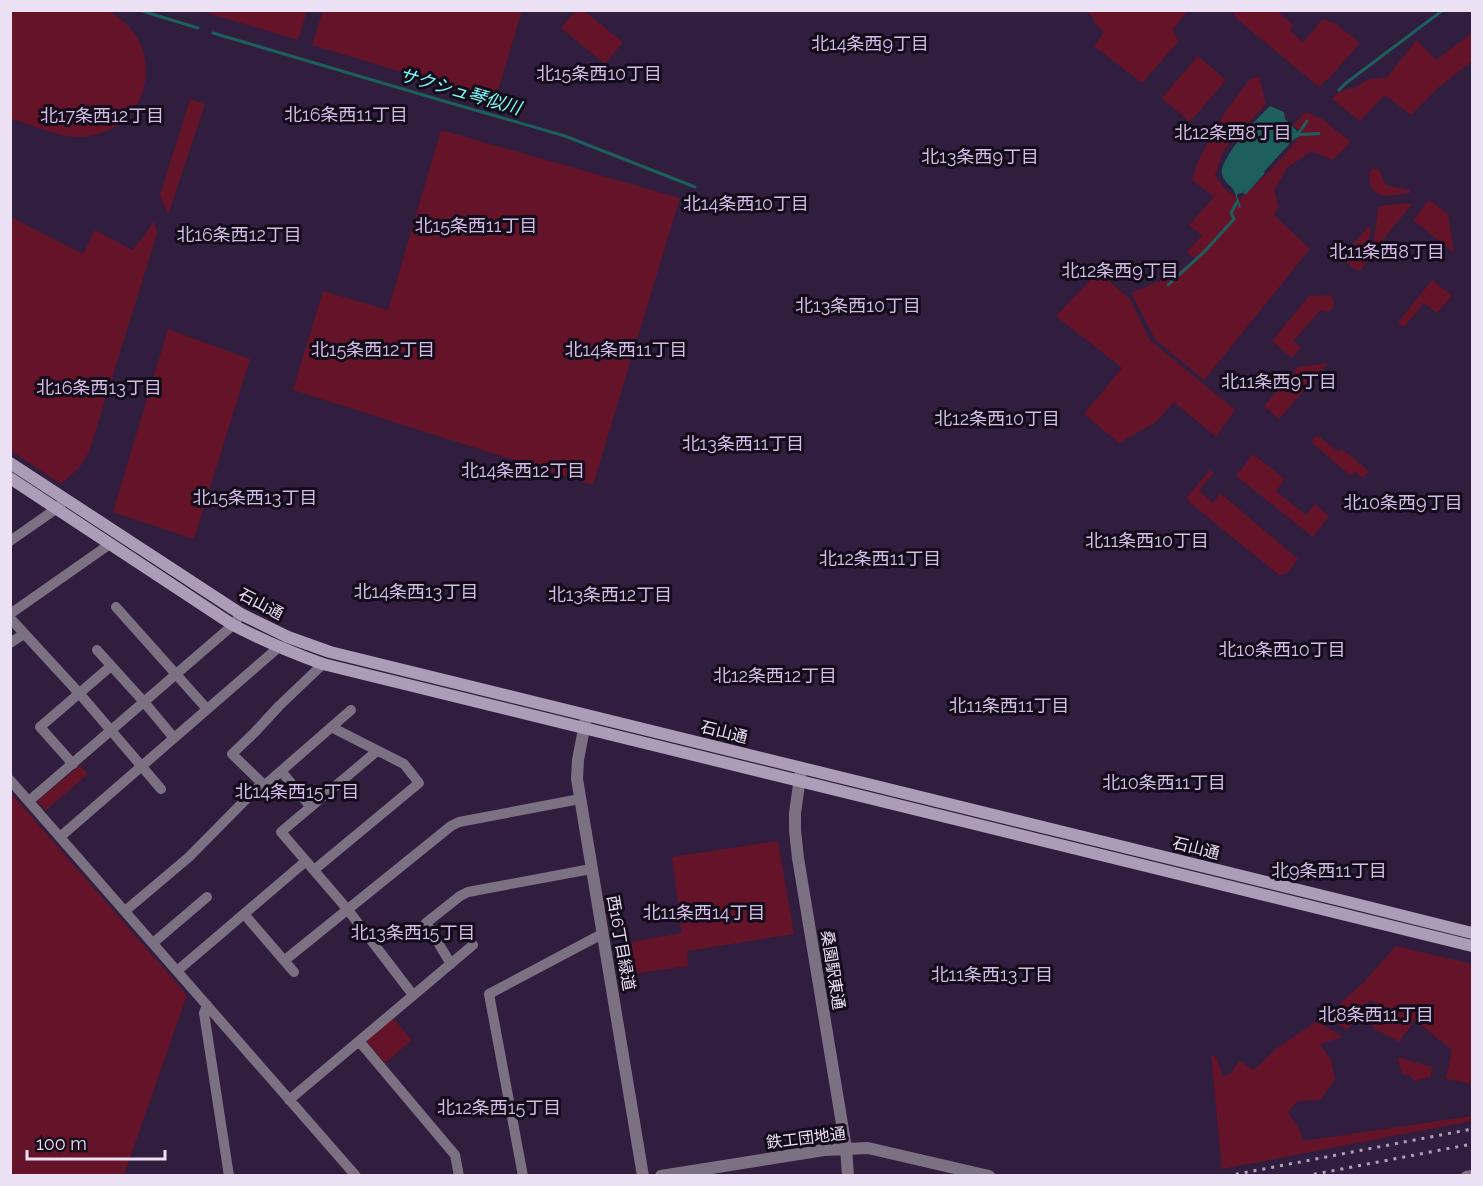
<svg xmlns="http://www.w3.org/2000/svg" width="1483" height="1186" viewBox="0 0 1483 1186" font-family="Raleway,'Noto Sans JP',sans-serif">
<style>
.green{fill:#651329}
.water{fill:#1c5f5c}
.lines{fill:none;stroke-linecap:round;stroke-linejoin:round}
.stream{stroke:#1c5f5c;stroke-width:3}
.minor{stroke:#7b7182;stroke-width:10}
.tertiary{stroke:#7b7182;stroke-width:12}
.secondary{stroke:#ab9cb7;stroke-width:12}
.rail{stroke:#afa1b9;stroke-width:3;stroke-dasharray:3 6;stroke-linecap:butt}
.labels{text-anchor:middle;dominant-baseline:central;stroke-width:6;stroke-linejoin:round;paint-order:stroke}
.street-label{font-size:16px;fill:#ece0f5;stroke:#140c1a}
.neighbourhood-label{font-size:18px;fill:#d3bce5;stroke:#140c1a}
.water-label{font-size:18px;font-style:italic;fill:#79fcf5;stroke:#140c1a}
</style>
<rect width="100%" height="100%" fill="#311d3d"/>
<!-- green -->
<path class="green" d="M323 10H522V11L495 100 312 45Z
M108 11C120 17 131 27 138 39 155 71 144 115 109 130 101 133 91 137 82 137 60 138 32 125 11 119V11Z
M201 11H307L298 40Z
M575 11H584L623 42 605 64 561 28Z
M1087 11H1188L1173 29 1178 42 1142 83 1094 46 1104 32 1094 22 1092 16Z
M1234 11H1277L1293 25 1290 31 1303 42 1323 19 1336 24 1360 43 1331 76 1319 87 1237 19 1234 14Z
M1472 33V61L1438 88 1411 115 1385 95 1360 121 1332 99 1338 92 1354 88 1367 80 1387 77 1417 40 1436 60Z
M1198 56 1226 80 1190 122 1162 98Z
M1259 76 1266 104 1224 150 1215 175 1226 190 1240 199C1259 181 1290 154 1301 132L1293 125 1306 112 1322 119 1351 142 1333 160 1312 151 1287 168 1274 191 1279 206 1274 215 1310 249 1204 380 1155 339 1131 293 1167 278 1196 260 1187 252 1202 235 1189 225 1214 197 1192 180 1198 161 1224 114 1249 80Z
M190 99 205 104 168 215 160 195Z
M441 130 680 198 593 485 293 390 323 291 388 310Z
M1372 169H1379L1385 185 1410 190V193C1398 194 1380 201 1372 188 1370 185 1370 178 1369 173Z
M1429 200 1448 214 1454 253 1413 220Z
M1407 203 1412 204 1372 253 1378 209 1381 206Z
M11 217 83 254 95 230 132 250 144 236 154 221 157 234 89 452 80 467 61 484 11 451Z
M1369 226 1371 228 1365 265 1359 271 1352 267 1342 257Z
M1098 272 1130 299 1150 340 1235 410 1216 437 1174 402 1156 422 1119 443 1084 414 1122 368 1056 316Z
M1432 280 1452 296 1437 313 1424 303 1404 327 1398 322Z
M1330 295 1334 301V307L1328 312 1321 310 1293 341 1301 347 1292 358 1272 341 1309 296Z
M168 329 250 359 194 539 113 512Z
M1328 363 1279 419 1264 406 1298 367Z
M1317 435 1339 452 1342 449 1369 471 1363 478 1355 472 1351 476 1311 442Z
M1253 454 1285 479 1276 491 1306 515 1315 504 1329 516 1313 537 1236 476Z
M1210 470 1214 473 1199 490 1213 503 1220 493 1298 559 1286 574 1279 575 1189 502 1187 497Z
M80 765 88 774 46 810 37 801Z
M10 792 187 995 124 1175H11Z
M778 841 794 934 687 951 688 966 625 975 621 944 682 933 672 857Z
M1396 946 1472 964V1084L1446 1079 1452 1050 1415 1020 1399 1042 1372 1027 1384 1009 1370 1000 1347 1030 1325 1017 1364 982Z
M392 1017 412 1040 385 1063 367 1042 368 1039Z
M1317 1021 1343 1037 1320 1044 1331 1060 1335 1080 1320 1100 1298 1101 1288 1112 1300 1131 1303 1141 1472 1116V1121L1222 1169 1211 1054 1217 1058 1223 1077 1231 1073 1239 1061 1254 1070 1277 1048Z
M1397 1057 1432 1067 1431 1077 1414 1081 1411 1076 1402 1074Z"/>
<!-- water -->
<path class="water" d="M1270 106 1284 112 1285 119 1299 133 1320 132V135L1300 136 1293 140 1249 188 1242 193 1238 194 1237 196 1241 207 1239 208C1237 202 1236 194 1233 189 1229 184 1224 182 1222 174 1218 160 1259 116 1270 106Z"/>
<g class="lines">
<!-- stream -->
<path class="stream" d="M139 10 198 28
M213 33 430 97 565 136 695 187
M1339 90 1346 83 1443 10
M1298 134 1307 121
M1245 193 1263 173
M1168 285 1205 251 1234 219 1231 213 1237 202"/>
<!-- minor -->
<path class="minor" d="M10 541 56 509 61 504
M116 607 207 709
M10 614 110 544
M10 618 79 693 161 789
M10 643 24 634
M97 650 144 702 174 738
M377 751 281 832 348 910 413 995
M73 764 40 727 111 666
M281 771 310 806
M10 780 356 1176
M262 783 232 754 254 733 279 706 323 664
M29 801 233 625 241 614
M60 837 279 647
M314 870 419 783 404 764 331 727
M125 911 189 857 262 783 265 785 351 710
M244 914 294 972
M153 943 207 897
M285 960 451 826 459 822 580 799
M451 964 426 923 460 896 468 892 591 869
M177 971 306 861
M207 1005 204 1013 229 1176
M359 1041 455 1155 459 1176
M289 1100 473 945
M523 1176 489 994 602 934
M1466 1176 1472 1175"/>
<!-- tertiary -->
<path class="tertiary" d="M586 718 578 760 577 779 643 1176
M801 770 795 813V830L798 858 846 1148 848 1176
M661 1176 824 1150 868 1148 989 1176"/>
<!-- secondary -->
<path class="secondary" d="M10 463 241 614 288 637 330 652 1360 905 1472 933
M10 478 233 625C262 640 292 653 323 664L1472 946"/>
<!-- rail -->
<path class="rail" d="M1227 1176 1472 1129
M1305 1176 1472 1144"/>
</g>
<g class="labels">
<!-- street labels -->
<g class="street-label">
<text transform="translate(261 604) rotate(28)">石山通</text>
<text transform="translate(724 732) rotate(14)">石山通</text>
<text transform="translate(1196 848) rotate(14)">石山通</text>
<text transform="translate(621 943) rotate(80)">西16丁目緑道</text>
<text transform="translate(833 970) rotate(81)">桑園駅東通</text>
<text transform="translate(806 1138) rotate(-7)">鉄工団地通</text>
</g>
<!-- neighbourhood labels -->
<g class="neighbourhood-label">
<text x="870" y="43">北14条西9丁目</text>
<text x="599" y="73">北15条西10丁目</text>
<text x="346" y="114">北16条西11丁目</text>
<text x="102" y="115">北17条西12丁目</text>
<text x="1233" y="132">北12条西8丁目</text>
<text x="980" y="156">北13条西9丁目</text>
<text x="746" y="203">北14条西10丁目</text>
<text x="476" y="225">北15条西11丁目</text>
<text x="239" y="234">北16条西12丁目</text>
<text x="1387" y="251">北11条西8丁目</text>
<text x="1120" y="270">北12条西9丁目</text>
<text x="858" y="305">北13条西10丁目</text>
<text x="373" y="349">北15条西12丁目</text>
<text x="626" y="349">北14条西11丁目</text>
<text x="1279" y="381">北11条西9丁目</text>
<text x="99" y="387">北16条西13丁目</text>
<text x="997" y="418">北12条西10丁目</text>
<text x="743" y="443">北13条西11丁目</text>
<text x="523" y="470">北14条西12丁目</text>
<text x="255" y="497">北15条西13丁目</text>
<text x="1403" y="502">北10条西9丁目</text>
<text x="1147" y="540">北11条西10丁目</text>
<text x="880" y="558">北12条西11丁目</text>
<text x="416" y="591">北14条西13丁目</text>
<text x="610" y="594">北13条西12丁目</text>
<text x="1282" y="649">北10条西10丁目</text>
<text x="775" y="675">北12条西12丁目</text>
<text x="1009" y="705">北11条西11丁目</text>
<text x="1164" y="782">北10条西11丁目</text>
<text x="297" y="791">北14条西15丁目</text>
<text x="1329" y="870">北9条西11丁目</text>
<text x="704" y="912">北11条西14丁目</text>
<text x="413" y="932">北13条西15丁目</text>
<text x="992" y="974">北11条西13丁目</text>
<text x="1376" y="1014">北8条西11丁目</text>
<text x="499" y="1107">北12条西15丁目</text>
</g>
<!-- water labels -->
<g class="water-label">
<text transform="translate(460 91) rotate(16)">サクシュ琴似川</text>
</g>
</g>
<!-- border -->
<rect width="1483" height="1186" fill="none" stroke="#ece0f5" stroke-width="24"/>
<!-- scale -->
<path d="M27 1150v9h138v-9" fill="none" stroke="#ece0f5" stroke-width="3"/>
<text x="36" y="1150" font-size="18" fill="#ece0f5" stroke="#140c1a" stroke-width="4.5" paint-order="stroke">100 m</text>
</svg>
